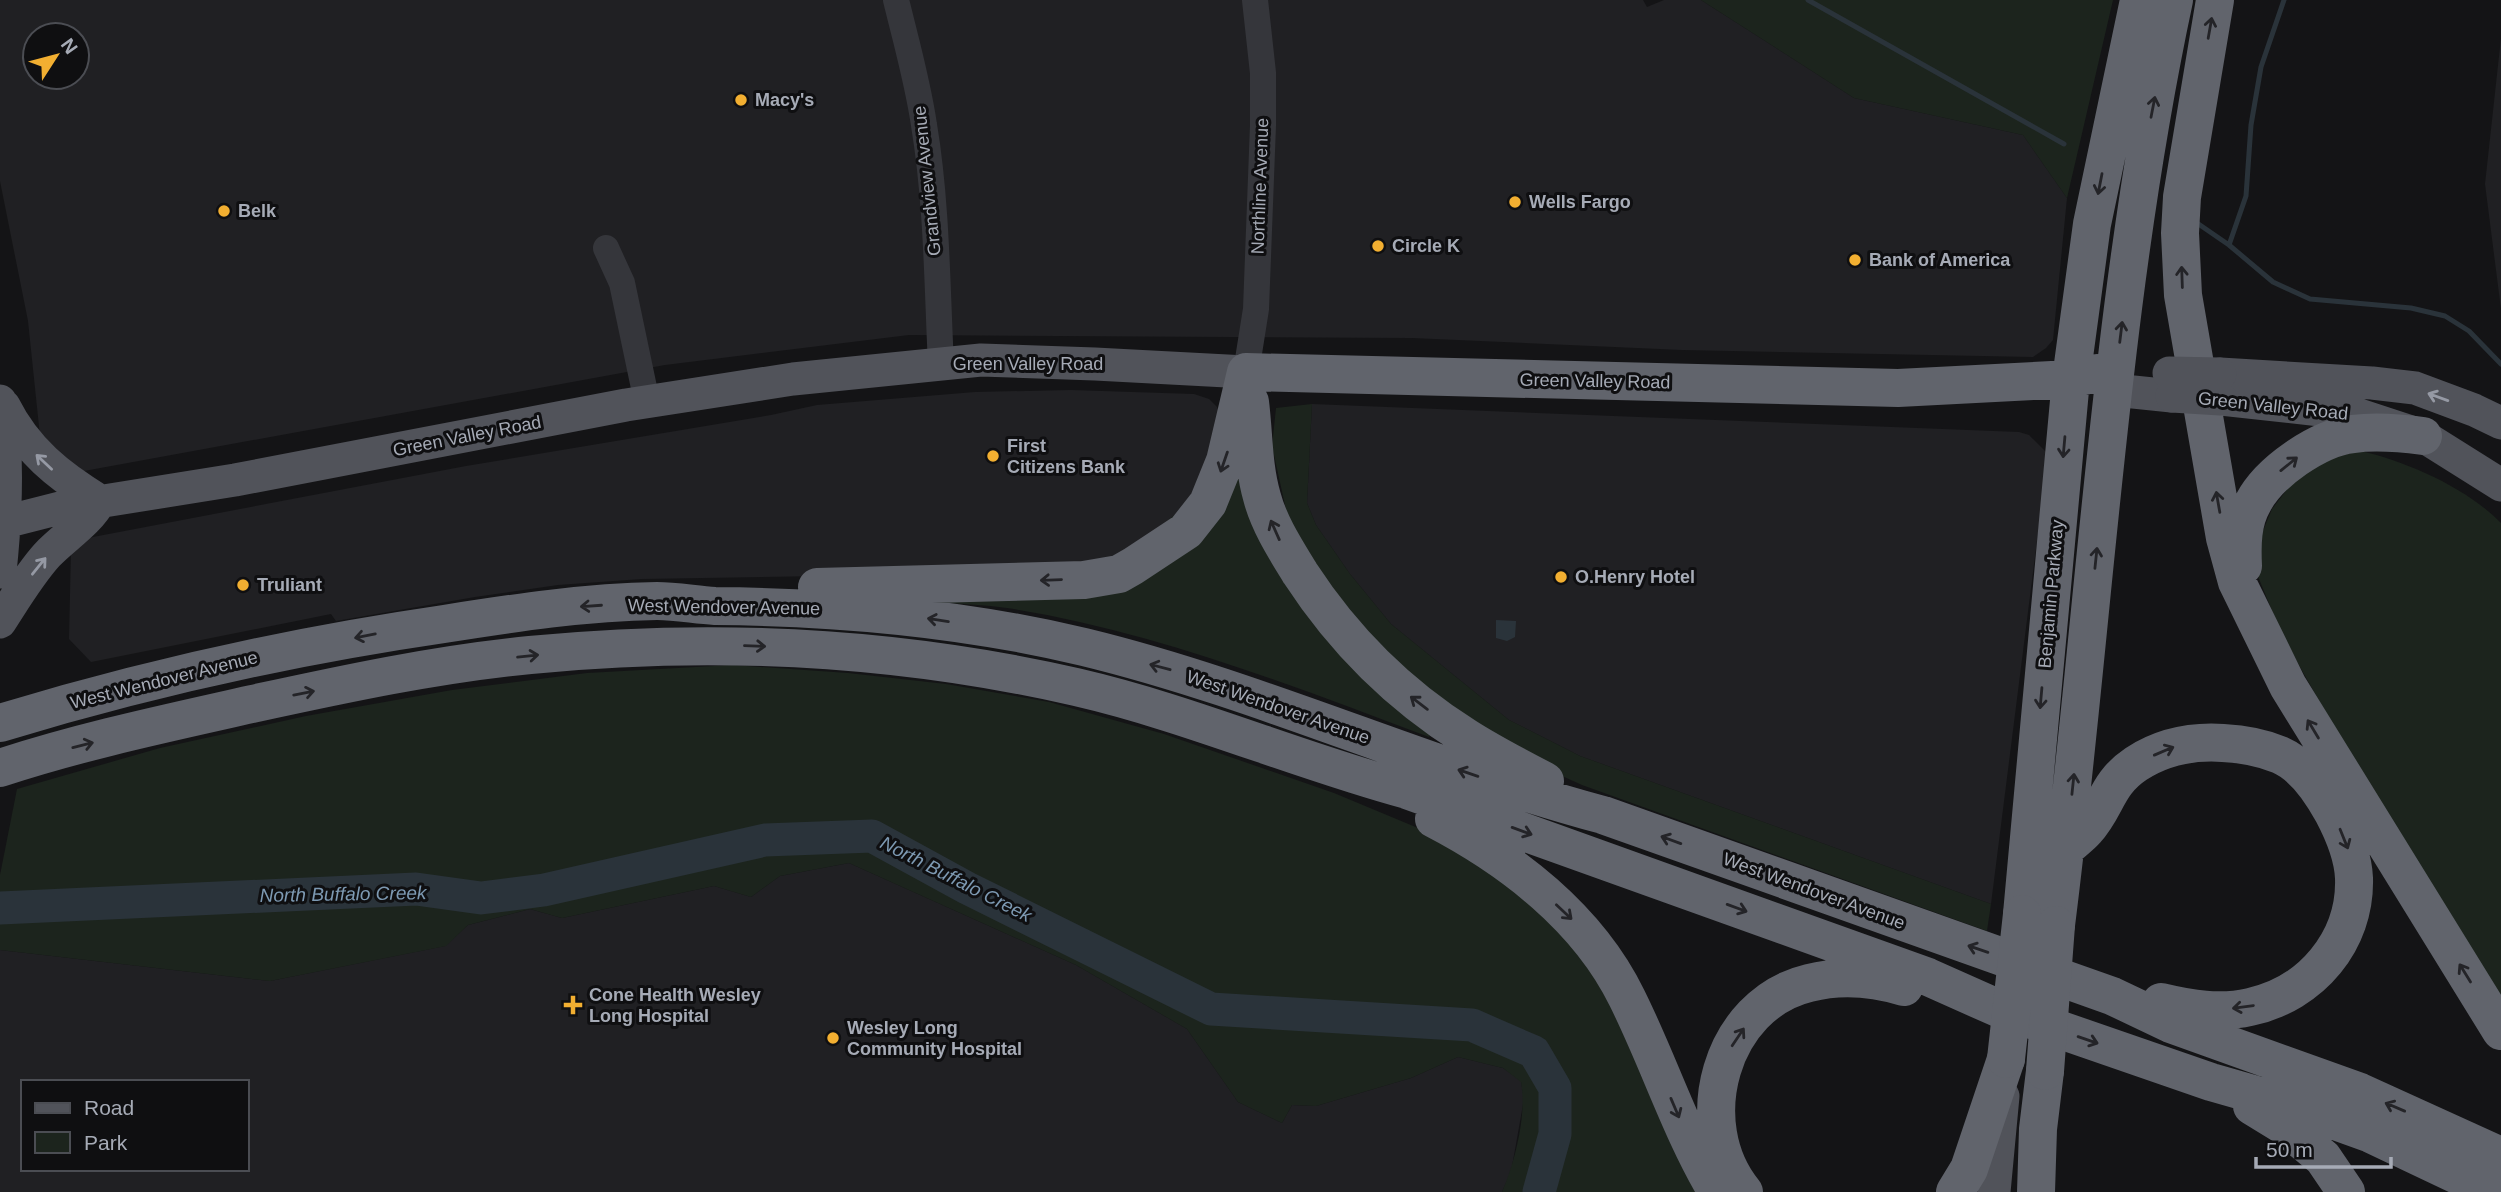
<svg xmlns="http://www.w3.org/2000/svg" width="2501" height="1192" viewBox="0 0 2501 1192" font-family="Helvetica,sans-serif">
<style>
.built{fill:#202023;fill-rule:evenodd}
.green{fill:#1c241d}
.water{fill:#2a333a}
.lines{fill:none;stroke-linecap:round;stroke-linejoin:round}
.stream{stroke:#2a333a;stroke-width:5}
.river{stroke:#2a333a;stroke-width:33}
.minor{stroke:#35363b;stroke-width:26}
.major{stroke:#51535a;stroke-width:33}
.highway{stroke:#61646c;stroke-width:38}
.major-bridge{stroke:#51535a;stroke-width:33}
.highway-bridge{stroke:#61646c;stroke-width:38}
.oneway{stroke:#242428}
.oneway2{stroke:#9599a4}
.poi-dot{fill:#f2af31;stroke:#0f0f11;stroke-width:2.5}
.labels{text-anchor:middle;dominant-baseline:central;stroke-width:6;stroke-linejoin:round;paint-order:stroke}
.poi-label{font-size:18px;font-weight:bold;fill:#a6abb6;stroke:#0f0f11;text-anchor:start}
.street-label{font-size:18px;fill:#a6abb6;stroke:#0f0f11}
.water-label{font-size:19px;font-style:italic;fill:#7d99b2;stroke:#0f0f11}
</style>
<rect width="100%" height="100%" fill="#141416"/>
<!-- built -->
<path class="built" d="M0 0H1643L1647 7 1664 0H1701L1854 98 2023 135 2067 198 2053 340 2046 348 2033 357 1682 350 1412 338 909 335 665 365 84 471 71 469 40 436 28 321 0 181ZM35 35H77V77H35Z
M2501 38V309L2485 184Z
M1071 390 1194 394 1209 399 1217 407 1222 422 1193 505 1121 561 879 575 642 579 558 585 475 597 336 621 331 614 91 662 69 639 71 550 82 541 93 537 466 466 771 415 817 405 975 392Z
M1312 404 2019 432 2029 435 2048 454 1991 904 1580 756 1509 720 1391 624 1350 574 1316 525 1307 503Z
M849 863 1076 965 1187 1029 1238 1102 1282 1123 1292 1105 1316 1106 1411 1078 1458 1057 1503 1068 1521 1081 1524 1099 1511 1172 1502 1192H0V950L270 981 445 946 468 925 530 909 562 918 714 886 751 897 780 876ZM23 1082H247V1169H23Z"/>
<!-- green -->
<path class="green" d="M1701 0H2113L2067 198 2023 135 1854 98Z
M1312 404 1307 503 1316 525 1350 574 1391 624 1509 720 1580 756 1991 904 1987 931 1582 785 1529 761 1402 671 1313 566 1287 514 1272 446 1276 408Z
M2361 451C2408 462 2467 488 2501 523V1005L2397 839 2282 635 2257 574 2258 543 2272 509 2296 478 2333 457Z
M1236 467 1255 496 1432 732 1429 737C1293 686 1151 630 1007 608 964 602 918 603 875 600L1076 592Z
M732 665 848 673 946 684 1049 702 1164 734 1334 793 1430 833 1547 912 1603 984 1698 1192H1502C1515 1162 1527 1114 1521 1082L1503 1068 1458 1057 1411 1078 1316 1106 1292 1105 1282 1123 1238 1102 1187 1029 1076 965 849 863 780 876 751 897 714 886 562 918 530 909 468 925 446 946 270 981 0 950V875L17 789 160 748 306 716 452 690 587 673Z"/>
<!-- water -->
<path class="water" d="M1496 620 1516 621 1515 637 1507 641 1496 638Z"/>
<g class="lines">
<!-- stream -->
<path class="stream" d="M1808 0 2064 144
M2197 223 2229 245 2273 282 2310 299 2411 308 2445 316 2469 331 2501 364
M2229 245 2246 196 2251 125 2261 67 2284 0"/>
<!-- river -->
<path class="river" d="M0 908 416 889 481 898 544 890 765 840 872 836 967 888 1211 1009 1472 1025 1534 1052 1555 1088V1134L1539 1192"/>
<!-- minor -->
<path class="minor" d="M896 0C906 41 918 83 924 125 937 203 937 285 941 365
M606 248 622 283 647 402
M1246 372 1256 309 1263 125V73L1255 0"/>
<!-- major -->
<path class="major" d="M2220 374 2372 383 2415 388 2474 410 2501 423
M2114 390 2172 396
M2221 399 2356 414 2423 436 2501 485
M0 401C9 457 6 516 0 572
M4 406C26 450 59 476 100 501
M0 526 5 522 60 508 235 480 626 405 793 379 981 360 1095 364 1246 372
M0 622C15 599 29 575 47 555 64 537 88 523 100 501
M1994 1192 2003 1096"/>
<!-- highway -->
<path class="highway" d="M2215 0 2182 197 2180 233 2183 295 2225 538 2237 582 2288 686 2501 1031
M1246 372 1898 388 2071 379 2097 373
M1250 402C1254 434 1253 466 1262 497 1269 524 1286 550 1300 573 1343 639 1399 695 1466 737 1491 753 1518 767 1545 781
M2243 566C2242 545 2242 522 2253 503 2269 472 2318 438 2353 434 2376 431 2400 433 2423 436
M817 587 1084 580 1119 574 1133 566 1186 531 1208 503 1225 461 1246 372
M0 723C145 679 293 646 444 624 514 613 586 602 657 601 677 601 696 605 715 606 839 607 963 618 1084 647 1261 690 1427 768 1603 815L2112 996 2171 1024 2360 1092 2501 1156
M0 768C82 741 168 723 252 704 344 684 437 664 530 655 714 637 896 646 1076 687 1189 713 1296 760 1407 790L1928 977 2000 1009 2211 1082 2288 1104 2371 1134 2493 1192
M1434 819C1511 859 1588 918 1627 998 1659 1062 1680 1130 1717 1192
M2066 848C2072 842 2080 837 2086 830 2107 807 2106 784 2136 764 2162 747 2193 741 2223 743 2243 744 2261 747 2280 755 2303 765 2321 791 2333 813 2343 832 2353 855 2354 878 2356 941 2311 994 2250 1007 2220 1014 2190 1009 2161 1002
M2022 914 2071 379 2092 224 2139 0
M2056 925C2095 617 2109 304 2174 0
M2252 1106 2283 1125 2323 1158 2346 1192
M1744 1192C1688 1124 1720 1004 1809 983 1840 975 1874 978 1904 987
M1955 1192 1969 1169 2006 1059
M2036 1192 2038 1129 2045 1071"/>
<!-- major-bridge -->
<path class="major-bridge" d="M2169 373 2220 374
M2172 396 2221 399"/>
<!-- highway-bridge -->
<path class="highway-bridge" d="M2006 1059 2022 914
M2045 1071 2056 925"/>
</g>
<!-- one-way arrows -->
<defs><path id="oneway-shaft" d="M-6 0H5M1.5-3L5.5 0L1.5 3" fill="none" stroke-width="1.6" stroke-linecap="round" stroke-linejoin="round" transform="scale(1.75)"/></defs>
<g class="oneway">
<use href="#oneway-shaft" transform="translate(2210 28) rotate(-80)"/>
<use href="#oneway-shaft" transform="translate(2153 107) rotate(-79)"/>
<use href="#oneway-shaft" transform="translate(2100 184) rotate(101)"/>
<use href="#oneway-shaft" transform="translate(2182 277) rotate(-92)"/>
<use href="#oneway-shaft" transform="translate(2121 332) rotate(-83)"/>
<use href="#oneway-shaft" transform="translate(2064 447) rotate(95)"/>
<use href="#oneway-shaft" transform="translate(1224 462) rotate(109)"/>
<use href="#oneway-shaft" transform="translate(2289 464) rotate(-39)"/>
<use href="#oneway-shaft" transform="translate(2218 502) rotate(-100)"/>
<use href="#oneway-shaft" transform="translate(1275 530) rotate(-114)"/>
<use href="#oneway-shaft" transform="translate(2096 558) rotate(-84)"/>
<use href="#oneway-shaft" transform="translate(1051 580) rotate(178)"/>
<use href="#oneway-shaft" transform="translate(591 606) rotate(176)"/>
<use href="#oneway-shaft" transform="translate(938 620) rotate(-171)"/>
<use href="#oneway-shaft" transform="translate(365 636) rotate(169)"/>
<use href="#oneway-shaft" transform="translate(755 646) rotate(2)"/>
<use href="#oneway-shaft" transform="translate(528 656) rotate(-6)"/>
<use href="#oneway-shaft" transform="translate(1160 667) rotate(-165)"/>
<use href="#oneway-shaft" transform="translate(304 693) rotate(-11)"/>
<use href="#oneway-shaft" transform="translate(2041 698) rotate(95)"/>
<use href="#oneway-shaft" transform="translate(1419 703) rotate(-143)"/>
<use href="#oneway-shaft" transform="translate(2313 729) rotate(-121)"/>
<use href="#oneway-shaft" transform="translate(83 745) rotate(-14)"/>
<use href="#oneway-shaft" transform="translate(2164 751) rotate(-23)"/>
<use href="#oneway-shaft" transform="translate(1468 773) rotate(-161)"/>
<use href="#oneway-shaft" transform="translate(2073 784) rotate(-84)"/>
<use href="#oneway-shaft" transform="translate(1522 831) rotate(20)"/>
<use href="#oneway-shaft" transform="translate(2344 839) rotate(68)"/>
<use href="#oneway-shaft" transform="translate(1671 840) rotate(-160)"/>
<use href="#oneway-shaft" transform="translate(1737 908) rotate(20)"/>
<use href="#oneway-shaft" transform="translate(1564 912) rotate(43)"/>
<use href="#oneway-shaft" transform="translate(1978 949) rotate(-161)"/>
<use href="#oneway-shaft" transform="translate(2465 973) rotate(-122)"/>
<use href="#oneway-shaft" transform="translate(2243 1007) rotate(172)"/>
<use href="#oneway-shaft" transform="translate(1738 1037) rotate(-56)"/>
<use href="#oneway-shaft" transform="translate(2088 1040) rotate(19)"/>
<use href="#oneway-shaft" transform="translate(2395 1107) rotate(-157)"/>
<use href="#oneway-shaft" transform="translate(1675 1108) rotate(67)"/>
</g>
<g class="oneway2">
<use href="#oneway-shaft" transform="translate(2438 397) rotate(-160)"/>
<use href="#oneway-shaft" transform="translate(44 462) rotate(-137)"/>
<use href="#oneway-shaft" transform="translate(39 566) rotate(-51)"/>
</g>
<!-- markers -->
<g class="poi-dot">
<circle cx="741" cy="100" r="7"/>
<circle cx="1515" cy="202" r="7"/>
<circle cx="224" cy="211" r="7"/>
<circle cx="1378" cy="246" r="7"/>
<circle cx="1855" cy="260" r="7"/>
<circle cx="993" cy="456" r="7"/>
<circle cx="1561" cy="577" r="7"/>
<circle cx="243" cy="585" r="7"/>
<path d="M569.5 994.5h7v7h7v7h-7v7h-7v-7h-7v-7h7z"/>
<circle cx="833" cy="1038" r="7"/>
</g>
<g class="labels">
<!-- poi labels -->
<g class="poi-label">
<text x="755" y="100">Macy's</text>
<text x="1529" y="202">Wells Fargo</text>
<text x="238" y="211">Belk</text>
<text x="1392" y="246">Circle K</text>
<text x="1869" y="260">Bank of America</text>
<text x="1007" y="446">First<tspan x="1007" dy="21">Citizens Bank</tspan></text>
<text x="1575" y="577">O.Henry Hotel</text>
<text x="257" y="585">Truliant</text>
<text x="589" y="995">Cone Health Wesley<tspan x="589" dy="21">Long Hospital</tspan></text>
<text x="847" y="1028">Wesley Long<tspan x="847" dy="21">Community Hospital</tspan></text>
</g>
<!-- street labels -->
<g class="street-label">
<text transform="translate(927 181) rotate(-96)">Grandview Avenue</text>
<text transform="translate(1260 186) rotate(-88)">Northline Avenue</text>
<text x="1028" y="364">Green Valley Road</text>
<text transform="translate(1595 381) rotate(1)">Green Valley Road</text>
<text transform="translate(2273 406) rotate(6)">Green Valley Road</text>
<text transform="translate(467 436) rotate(-11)">Green Valley Road</text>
<text transform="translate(2051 594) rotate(-85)">Benjamin Parkway</text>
<text transform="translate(724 607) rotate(1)">West Wendover Avenue</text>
<text transform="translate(164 680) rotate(-14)">West Wendover Avenue</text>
<text transform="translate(1278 707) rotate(19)">West Wendover Avenue</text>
<text transform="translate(1814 891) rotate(20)">West Wendover Avenue</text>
</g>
<!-- water labels -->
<g class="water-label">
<text transform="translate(956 879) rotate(27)">North Buffalo Creek</text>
<text transform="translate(343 894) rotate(-1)">North Buffalo Creek</text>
</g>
</g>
<!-- legend -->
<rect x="21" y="1080" width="228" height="91" fill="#0f0f11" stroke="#4b4d53" stroke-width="2"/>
<rect x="35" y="1103" width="35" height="10" fill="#51535a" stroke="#4b4d53" stroke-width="2"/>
<text x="84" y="1115" font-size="21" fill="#a6abb6">Road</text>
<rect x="35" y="1132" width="35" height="21" fill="#1c241d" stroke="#4b4d53" stroke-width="2"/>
<text x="84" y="1150" font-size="21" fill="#a6abb6">Park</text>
<!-- north arrow -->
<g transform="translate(56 56) rotate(54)"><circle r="33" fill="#0f0f11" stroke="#4b4d53" stroke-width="2"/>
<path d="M0-5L12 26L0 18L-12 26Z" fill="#f2af31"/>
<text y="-10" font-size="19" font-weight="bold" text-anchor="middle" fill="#a6abb6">N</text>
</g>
<!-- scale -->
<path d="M2256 1157v10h135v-10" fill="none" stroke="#a6abb6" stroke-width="3.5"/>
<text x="2266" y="1157" font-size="21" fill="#a6abb6" stroke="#0f0f11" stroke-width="5" paint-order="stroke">50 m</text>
</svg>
